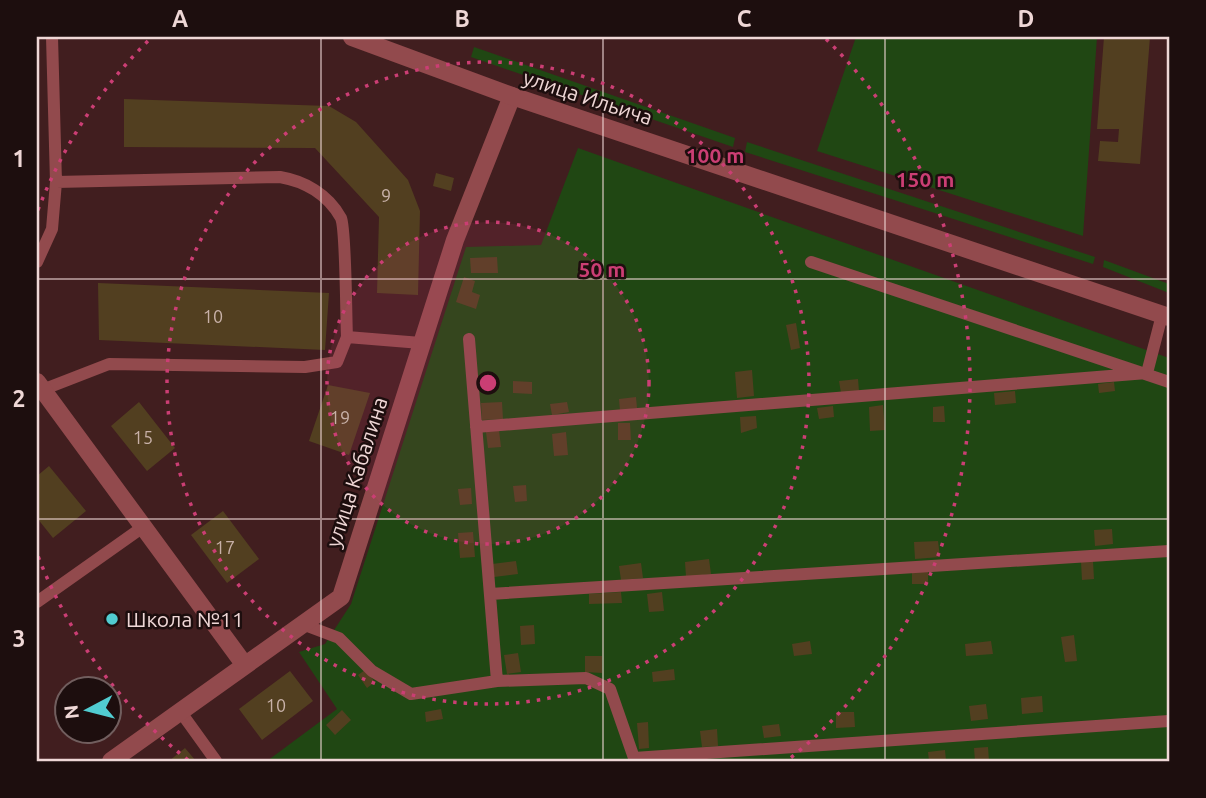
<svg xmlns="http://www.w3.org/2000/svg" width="1206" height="798" viewBox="0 0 1206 798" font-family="Ubuntu,sans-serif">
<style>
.green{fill:#204713}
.building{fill:#523f20}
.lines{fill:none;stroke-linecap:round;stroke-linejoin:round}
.service{stroke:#924a4d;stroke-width:12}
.minor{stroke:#924a4d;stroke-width:18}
.tertiary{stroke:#924a4d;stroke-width:18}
.grid{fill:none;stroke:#efd7d6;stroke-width:2;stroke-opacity:0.55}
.ring{fill:none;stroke:#cb3e74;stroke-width:3.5;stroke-dasharray:3.5 7}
.poi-dot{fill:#51ccd1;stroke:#1d0e0e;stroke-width:2.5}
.labels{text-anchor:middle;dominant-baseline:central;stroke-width:5;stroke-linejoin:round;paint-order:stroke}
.number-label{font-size:18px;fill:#c8b1a8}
.street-label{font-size:21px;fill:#efd7d6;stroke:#1d0e0e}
.poi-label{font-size:21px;fill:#efd7d6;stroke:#1d0e0e;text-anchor:start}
.centre{fill:#cb3e74;stroke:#1d0e0e;stroke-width:3.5}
.ring-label{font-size:21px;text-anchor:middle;font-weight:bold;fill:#cb3e74;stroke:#1d0e0e;stroke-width:5;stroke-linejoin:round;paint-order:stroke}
.neatline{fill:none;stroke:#efd7d6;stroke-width:2.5}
.grid-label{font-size:23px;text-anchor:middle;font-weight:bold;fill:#efd7d6}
</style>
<rect width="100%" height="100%" fill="#411e1f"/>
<!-- green -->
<path class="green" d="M856 37H1097L1083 236 817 151Z
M474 47 735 138 733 147 471 57Z
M747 142 1095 257 1093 264 745 152Z
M578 148 1169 358V761H267L337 709 299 652 325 644 351 604 466 247 541 245Z
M1104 260 1169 284V293L1103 267Z"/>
<!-- building -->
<path class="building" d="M1104 37H1150L1140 164 1098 161 1100 141 1118 142 1119 129H1097Z
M124 99 329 106 356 122 408 180 420 211 418 295 377 293 379 217 315 148 124 147Z
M436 173 454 178 451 191 433 186Z
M497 257 498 273H471L470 258Z
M464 277 475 281 472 292 480 295 476 309 456 302Z
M98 283 329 293 325 350 99 340Z
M796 323 800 348 791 350 786 325Z
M752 370 754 396 737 398 735 372Z
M858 379 859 391 841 393 839 381Z
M513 381 532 382V394L513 393Z
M1114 382 1115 391 1099 393 1098 384Z
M328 385 370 393 349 455 309 441Z
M1015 391 1016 403 995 405 994 393Z
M636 397 637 408 620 411 619 399Z
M139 402 175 448 147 471 111 426Z
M502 402 503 419 482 420 481 403Z
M567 402 569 412 552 415 550 404Z
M883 405 885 430 870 431 869 407Z
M833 406 834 417 819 419 817 408Z
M944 406 945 422H933V407Z
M756 416 757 428 741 433 740 417Z
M618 423H630L631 440H618Z
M499 430 501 447 488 448 486 432Z
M566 432 568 455 554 456 552 434Z
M49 466 86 511 53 538 37 518V476Z
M526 485 527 501 515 502 513 486Z
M471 488 472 504 460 505 458 489Z
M223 511 259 559 227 583 191 535Z
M1112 529 1113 544 1095 546 1094 530Z
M473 532 475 557 460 558 458 533Z
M938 541 940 557 915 559 914 542Z
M709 559 711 574 686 577 685 562Z
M516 561 518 574 494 577 492 564Z
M1093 561 1094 579 1082 580 1081 562Z
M641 563 643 578 621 580 619 566Z
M912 572H928V584H912Z
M621 592 622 603 589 604V594Z
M662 592 664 611 649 612 647 594Z
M534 625 535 644 521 645 520 626Z
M1074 635 1077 661 1065 662 1061 637Z
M810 641 812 654 794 656 792 644Z
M991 641 993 654 966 656 965 644Z
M518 653 521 672 507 674 504 655Z
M585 656H602V673L585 672Z
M674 669 675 680 653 682 652 672Z
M365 670 375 682 367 688 358 675Z
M290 671 313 701 262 740 239 709Z
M1042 696 1043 712 1022 714 1021 698Z
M986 704 988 719 971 721 969 706Z
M441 709 443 719 426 722 425 712Z
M342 710 351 720 335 735 326 725Z
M836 712H854L855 727 836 728Z
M648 722 649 748 639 749 637 723Z
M779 724 781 736 764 738 762 726Z
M717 729 718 746 702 747 700 731Z
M988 747 989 761H975L974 748Z
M185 748 196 761H169Z
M945 750 946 761H929L928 752Z"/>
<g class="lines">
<!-- service -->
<path class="service" d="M56 182 280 177C304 181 328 194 341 218 346 229 346 318 347 337
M37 262 52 229 56 182 52 37
M811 262 1169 382
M469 339 497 681
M42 390 109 364 305 367 337 362 347 337 421 343
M476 427 1147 373 1162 315
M490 594 1169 551
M37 602 143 527
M302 624 339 638 372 671 411 694 497 681 586 678 610 689 634 758 1169 721
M180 711 216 761"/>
<!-- minor -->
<path class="minor" d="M37 382 244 664
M111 761 341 597 455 240 512 96"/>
<!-- tertiary -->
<path class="tertiary" d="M352 37 512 96 1169 317"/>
</g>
<!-- grid -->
<path class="grid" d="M321 37V761M603 37V761M885 37V761M37 279H1169M37 519H1169"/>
<!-- distance rings -->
<circle cx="488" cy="383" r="161" fill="#cb3e74" fill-opacity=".12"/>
<g class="ring">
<circle cx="488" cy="383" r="161"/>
<circle cx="488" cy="383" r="321"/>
<path d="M188 760A482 482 0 0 1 38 556M38 210A482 482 0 0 1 150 39M826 39A482 482 0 0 1 788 760"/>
</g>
<!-- markers -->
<circle class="poi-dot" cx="112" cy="619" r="7"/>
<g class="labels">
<!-- number labels -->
<g class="number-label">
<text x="386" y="195">9</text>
<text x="213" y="316">10</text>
<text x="340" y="417">19</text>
<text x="143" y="437">15</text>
<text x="225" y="547">17</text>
<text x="276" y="705">10</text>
</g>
<!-- street labels -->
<g class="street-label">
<text transform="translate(588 97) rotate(18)">улица Ильича</text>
<text transform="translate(356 472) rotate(-72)">улица Кабалина</text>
</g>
<!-- poi labels -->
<g class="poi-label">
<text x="126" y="619">Школа №11</text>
</g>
</g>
<circle cx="488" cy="383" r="10" class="centre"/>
<g class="ring-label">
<text x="715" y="163">100 m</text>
<text x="925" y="187">150 m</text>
<text x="602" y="277">50 m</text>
</g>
<!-- border -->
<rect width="1206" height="798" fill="none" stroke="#1d0e0e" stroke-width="77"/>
<!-- north arrow -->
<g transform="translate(88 710) rotate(263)"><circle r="33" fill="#1d0e0e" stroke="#715e5e" stroke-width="2"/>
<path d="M0-5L12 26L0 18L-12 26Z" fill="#51ccd1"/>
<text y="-10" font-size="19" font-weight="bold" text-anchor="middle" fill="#efd7d6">N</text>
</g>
<rect x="38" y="38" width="1130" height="722" class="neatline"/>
<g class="grid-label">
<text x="180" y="27">A</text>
<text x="462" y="27">B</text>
<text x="744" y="27">C</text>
<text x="1026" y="27">D</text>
<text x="19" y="167">1</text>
<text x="19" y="407">2</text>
<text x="19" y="647">3</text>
</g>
</svg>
